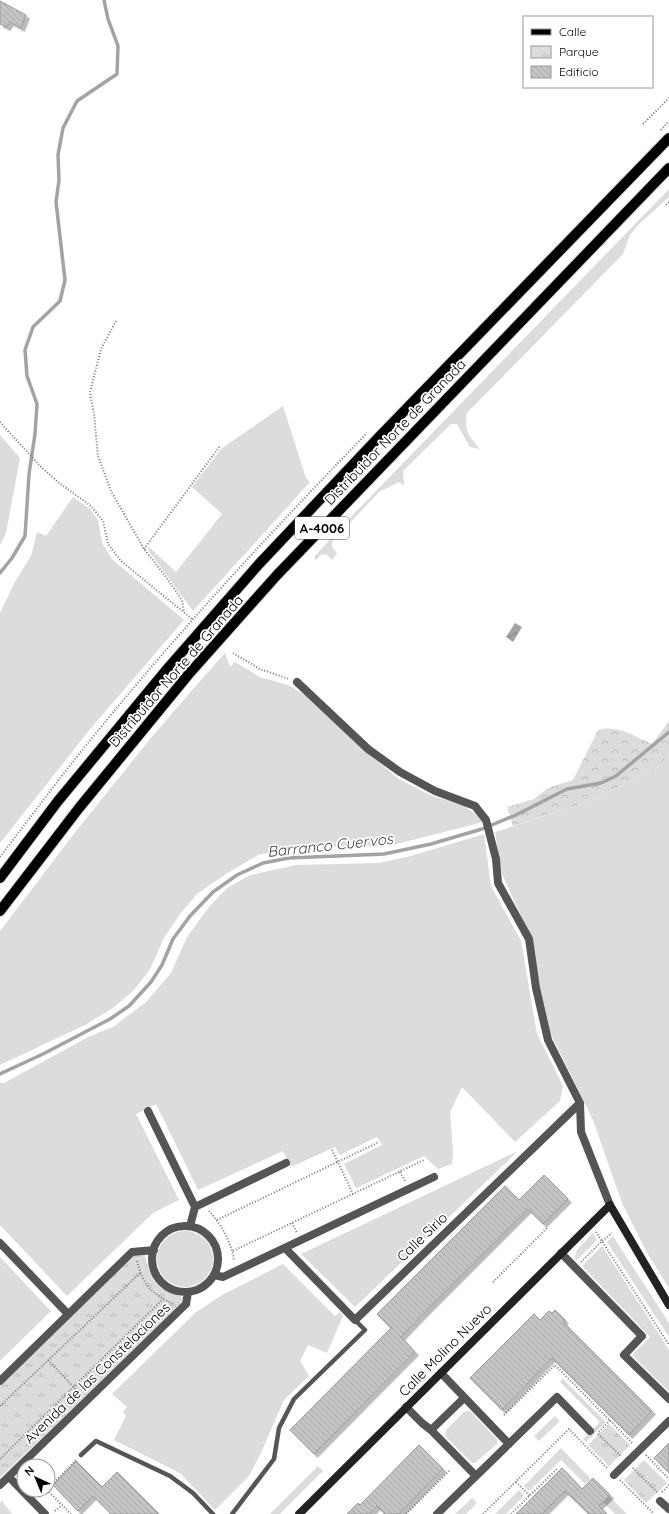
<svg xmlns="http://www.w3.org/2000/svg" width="669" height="1514" viewBox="0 0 669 1514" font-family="Quicksand,sans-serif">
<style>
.green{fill:#dcdcdc}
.forest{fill:url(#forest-crowns)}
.park{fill:url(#park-tufts)}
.water{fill:url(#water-waves)}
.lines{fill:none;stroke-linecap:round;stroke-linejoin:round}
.stream{stroke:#a3a3a3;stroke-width:3.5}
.building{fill:url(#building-back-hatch);stroke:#999;filter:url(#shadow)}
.primary-casing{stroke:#dbdbdb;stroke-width:12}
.path{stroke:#777;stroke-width:2;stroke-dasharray:1 2;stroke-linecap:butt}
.lane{stroke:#555;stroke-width:4.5}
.street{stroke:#555;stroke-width:8}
.secondary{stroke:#222;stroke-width:8}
.primary{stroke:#000;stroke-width:10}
.labels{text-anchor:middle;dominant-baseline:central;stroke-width:3.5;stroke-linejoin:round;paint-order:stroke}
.shield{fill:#fff;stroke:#4c4c4c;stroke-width:1}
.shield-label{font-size:13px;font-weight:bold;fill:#000}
.street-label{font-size:14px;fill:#000;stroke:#fff}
.water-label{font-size:15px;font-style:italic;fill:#444;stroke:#fff}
</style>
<defs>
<pattern id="forest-crowns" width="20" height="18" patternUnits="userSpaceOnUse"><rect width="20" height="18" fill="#dcdcdc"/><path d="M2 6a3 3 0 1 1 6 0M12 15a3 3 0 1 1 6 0" fill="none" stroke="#bbb"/></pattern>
<pattern id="park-tufts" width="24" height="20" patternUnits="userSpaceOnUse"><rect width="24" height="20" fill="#dcdcdc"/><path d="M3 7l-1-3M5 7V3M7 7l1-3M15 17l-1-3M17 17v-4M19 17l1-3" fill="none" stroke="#bbb"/></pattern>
<pattern id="water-waves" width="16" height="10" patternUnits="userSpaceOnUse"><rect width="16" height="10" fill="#a3a3a3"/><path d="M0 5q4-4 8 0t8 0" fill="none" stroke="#8b8b8b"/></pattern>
<pattern id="building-back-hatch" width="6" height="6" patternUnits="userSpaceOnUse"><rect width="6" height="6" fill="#c4c4c4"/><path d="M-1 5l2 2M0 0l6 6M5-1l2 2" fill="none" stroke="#a7a7a7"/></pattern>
<filter id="shadow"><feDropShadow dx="3.5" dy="3.5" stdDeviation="0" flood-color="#0004"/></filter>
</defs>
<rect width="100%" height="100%" fill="#fff"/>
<!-- green -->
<path class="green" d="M669 189V197L638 225 630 235 623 254 467 413C464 431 468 435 480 449L470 447 457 424H451L403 471 404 486 399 482 379 492 332 542V547L337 553 332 560 326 554 321 555 316 560 314 557 343 525Z
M283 406 306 478 310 482 193 611 148 550 149 547 176 572 222 514 192 487 221 449Z
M0 435 20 458 6 533 0 545Z
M73 497 90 509 98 520 102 543 112 559 184 620 91 728 0 843V613L16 580 31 556 37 532 46 536Z
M225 653 230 667 235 662 260 677 288 685 307 696 369 754 399 779 430 795 464 806 481 818 483 822 393 845 349 847 304 845 258 855 226 874 197 894 180 914 164 938 150 969 135 989 113 1008 85 1025 0 1065V931L76 831 151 738 193 689Z
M669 753V1288L646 1251 622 1203 593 1120 549 1030 527 929 502 874 495 832 594 800 661 765Z
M484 834 491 886 521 941 537 1034 563 1086 560 1101 515 1142 462 1087 450 1112 453 1151 452 1164 438 1169 424 1156 356 1188 344 1164 382 1145 377 1137 340 1155 335 1147 291 1167 283 1151 198 1190 156 1104 136 1114 179 1200 153 1213 67 1296 0 1225V1083H4L90 1036 113 1027 146 1002 171 973 187 937 209 907 227 888 250 875 296 865 379 863 411 856Z
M518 1151 355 1307 301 1254Z
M157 1259a28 28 0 1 1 56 0a28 28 0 1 1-56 0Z
M593 1233 597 1240 576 1261 575 1257 577 1250Z
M613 1236 669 1323V1337L607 1242Z
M602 1246 669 1350V1392L632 1355 650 1337 582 1266Z
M0 1257 51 1311 0 1361Z
M283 1264 335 1316 340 1312 343 1316 327 1353 308 1345 300 1361 309 1376 284 1400 260 1455 249 1476 215 1510 180 1473 114 1440 126 1416 123 1412 127 1407 112 1394 195 1313 222 1295Z
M563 1379 606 1422 586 1442 583 1439 600 1422 560 1382Z
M467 1411H470L497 1439V1444L475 1463H472L445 1436 446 1430 464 1412Z
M555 1416 560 1421 539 1441 534 1436Z
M561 1448 591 1479 585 1484 561 1460 529 1491 524 1486Z
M318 1466 323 1471 280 1514H270Z
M519 1490 524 1496 506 1514H495Z
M609 1496 627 1514H615L603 1502Z
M472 1498 477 1503 466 1514H455Z
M2 1500V1501L12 1514H0V1503Z"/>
<!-- forest -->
<path class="forest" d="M669 721V753L661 765 594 800 513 826 507 807 534 799 548 788 573 780 598 730C617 724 634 736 652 744Z"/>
<!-- park -->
<path class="park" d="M133 1255H145C151 1282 156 1289 183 1297L180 1305 0 1478V1386Z
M609 1424 630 1445 609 1466 588 1445Z
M644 1460 667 1483 646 1503 624 1480Z"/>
<!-- water -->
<path class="water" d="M515 623 522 627 513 642 506 637Z"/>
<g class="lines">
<!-- stream -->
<path class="stream" d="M0 573 12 558 25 536 29 474 35 434 37 404 27 376 25 350 33 327 60 301 65 280 56 202 59 180 58 155 63 128 77 101 117 74 118 46 108 19 104 0
M0 1074 43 1054 110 1019 129 1006 151 982 162 965 173 939 190 916 213 892 237 875 263 863 289 858 384 854 431 844 482 829 516 815 567 789 601 783 616 776 669 732"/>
</g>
<!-- building -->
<path class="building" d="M0 1 26 15 21 28 10 22 7 27 0 24Z
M544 1175 568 1199 543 1224 528 1209 425 1312 401 1337 415 1352 314 1454 290 1430 391 1328 377 1314 505 1186 519 1200Z
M555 1310 565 1320 563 1322 652 1411 629 1435 552 1358 502 1410 470 1378 534 1314 540 1320 549 1311 552 1313Z
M669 1443V1473L654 1458Z
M419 1445 443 1469 399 1514H385L377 1506 370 1514H347L358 1503 360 1505Z
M76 1461 102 1487 117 1472 159 1514H111L93 1496 78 1511 53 1485Z
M562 1468 582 1489 593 1478 610 1495 599 1506 607 1514H589L565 1491 542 1514H516Z"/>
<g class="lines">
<defs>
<path id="primary" d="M0 878 58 801 168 668 259 564 379 437 669 138
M0 911 79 808 188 675 277 575 669 168"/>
</defs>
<!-- primary casing -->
<use href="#primary" class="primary-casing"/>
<!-- path -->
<path class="path" d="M643 124 669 98
M661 130 669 121
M666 205 669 202
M116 321 101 349 90 392 94 415 98 456 111 491 144 549 166 577 182 600 184 612
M0 422 40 466 58 482 91 506 103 521 108 544 121 561 192 619
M144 549 220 446
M233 653 260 669 289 679
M0 857C25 824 50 791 76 758 166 645 266 537 367 433
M332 1150 353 1194
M400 1172 405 1181
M209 1211C221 1224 232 1243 234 1261
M217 1220 379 1142
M292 1223 297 1233
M596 1232 669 1345
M233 1251 424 1160
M137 1261C143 1285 152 1294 173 1304
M581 1262 602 1241 612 1233
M493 1282 547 1228
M48 1360 80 1394
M0 1406 140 1273
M504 1415 555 1365 633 1444
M599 1432 610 1420
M598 1434 621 1456
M646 1455 669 1479
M0 1459 163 1299
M633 1468 657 1492
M620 1480 654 1514
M516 1482 530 1496
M48 1489 76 1460
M47 1490 71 1514
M662 1492 669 1485
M55 1511 62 1505
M406 1514 450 1470
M483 1514 569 1429 608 1469
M511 1514 558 1468"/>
<!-- lane -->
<path class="lane" d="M81 1455 96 1441 170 1476 193 1493 213 1514
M232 1514 274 1459 279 1428 294 1399 365 1330 355 1320"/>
<!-- street -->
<path class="street" d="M297 682 368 749 400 772 435 791 475 806 486 820 496 859 498 883 529 939 536 988 548 1040 580 1103 581 1132 610 1205
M148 1111 195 1207
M190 1226 195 1207 286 1163
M152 1259a33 33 0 1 1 66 0a33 33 0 1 1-66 0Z
M0 1243 68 1314
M285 1248 355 1320 580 1103
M561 1253 642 1336 624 1355 669 1399
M214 1275 223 1277 434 1177
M441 1373 509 1444
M0 1381 132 1252 154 1250
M406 1407 422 1423 431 1430 476 1476
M431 1430 464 1398
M614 1475 669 1421
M9 1477 45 1514
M0 1485 186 1304 188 1292
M660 1501 669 1509
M437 1514 557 1397 590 1431"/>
<!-- secondary -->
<path class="secondary" d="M299 1514 610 1205 669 1305"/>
<!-- primary -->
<use href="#primary" class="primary"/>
</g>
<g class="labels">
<!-- shield labels -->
<rect class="shield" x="295" y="517" width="54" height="22" rx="3"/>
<g class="shield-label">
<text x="322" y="528">A-4006</text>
</g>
<!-- street labels -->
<g class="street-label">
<text transform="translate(395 432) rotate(-46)">Distribuidor Norte de Granada</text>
<text transform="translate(176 671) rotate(-49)">Distribuidor Norte de Granada</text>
<text transform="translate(422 1237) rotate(-44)">Calle Sirio</text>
<text transform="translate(445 1350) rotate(-45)">Calle Molino Nuevo</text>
<text transform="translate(97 1373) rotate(-44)">Avenida de las Constelaciones</text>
</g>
<!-- water labels -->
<g class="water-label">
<text transform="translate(330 845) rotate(-6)">Barranco Cuervos</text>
</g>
</g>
<!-- legend -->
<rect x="523" y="16" width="130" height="72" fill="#ffffff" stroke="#999999"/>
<rect x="531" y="29" width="20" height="6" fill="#000000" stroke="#999999"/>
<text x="559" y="36" font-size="12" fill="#000000">Calle</text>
<rect x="531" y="46" width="20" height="12" fill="url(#park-tufts)" stroke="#999999"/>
<text x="559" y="56" font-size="12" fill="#000000">Parque</text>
<rect x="531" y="66" width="20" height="12" fill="url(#building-back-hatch)" stroke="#999999"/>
<text x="559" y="76" font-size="12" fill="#000000">Edificio</text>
<!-- north arrow -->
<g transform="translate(36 1478) rotate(316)"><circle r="19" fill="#ffffff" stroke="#999999"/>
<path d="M0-3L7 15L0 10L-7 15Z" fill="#000000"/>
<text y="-6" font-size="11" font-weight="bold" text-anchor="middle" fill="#000000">N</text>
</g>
</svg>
